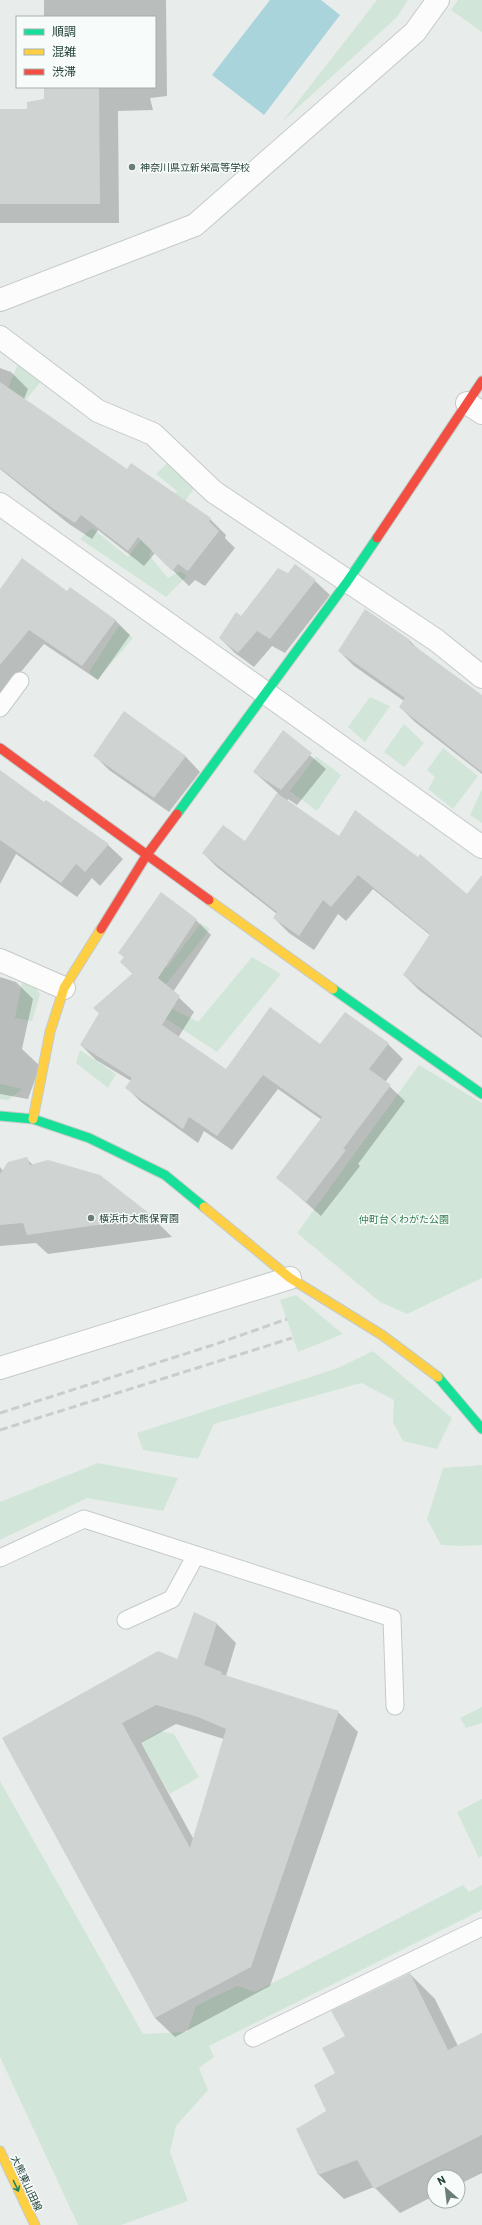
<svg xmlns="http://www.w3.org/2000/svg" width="482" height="2225" viewBox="0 0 482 2225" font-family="Barlow,'Noto Sans JP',sans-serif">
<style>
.green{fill:#d1e6d8}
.water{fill:#a9d4db}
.shadow{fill:#0003;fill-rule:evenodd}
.building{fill:#cfd4d2;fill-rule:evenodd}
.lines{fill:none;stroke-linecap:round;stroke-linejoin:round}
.lane-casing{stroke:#c5cac8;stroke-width:19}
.street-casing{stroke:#c5cac8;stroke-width:24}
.fast-casing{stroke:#c3cbc8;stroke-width:11}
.slow-casing{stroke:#c3cbc8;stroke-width:11}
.jam-casing{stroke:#c3cbc8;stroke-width:11}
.lane{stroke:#fcfcfc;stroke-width:17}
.street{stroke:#fcfcfc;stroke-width:22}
.fast{stroke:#16e098;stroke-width:9}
.slow{stroke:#ffcf43;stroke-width:9}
.jam{stroke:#f24e42;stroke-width:9}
.rail{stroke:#c9cdcc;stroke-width:3;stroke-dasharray:8 4;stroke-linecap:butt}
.oneway{stroke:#1e8160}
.poi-dot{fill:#697e78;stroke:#f7fbf9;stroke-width:1.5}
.labels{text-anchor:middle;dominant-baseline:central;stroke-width:3;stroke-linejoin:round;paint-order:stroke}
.poi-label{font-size:10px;fill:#24423a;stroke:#f7fbf9;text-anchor:start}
.park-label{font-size:10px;fill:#2d7a4b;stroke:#f7fbf9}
.street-label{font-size:10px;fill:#24423a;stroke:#f7fbf9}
</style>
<rect width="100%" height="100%" fill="#e8edeb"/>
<!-- green -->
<path class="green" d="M377 0H408L397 17 282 122Z
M458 0H482V32L451 10Z
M18 363 42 380 0 432V409Z
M167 463 194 488 149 555 168 578 180 571 187 576 166 597 80 539 92 528 128 557 177 491 156 474Z
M119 626 133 638 97 680 89 672Z
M370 697 390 706 365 742 348 727Z
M404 724 424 743 404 767 384 752Z
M443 748 478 776 453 809 428 789 435 777 427 770Z
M316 756 341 775 317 811 290 791Z
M482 789V823L470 815Z
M201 923 210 929 154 999 198 1022 252 957 281 974 217 1052 133 997 162 963 167 968Z
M22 982 33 985 40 994 32 1021 15 1018Z
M80 1050 116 1074 108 1088 76 1063Z
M419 1065 482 1103V1278L407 1314 380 1302 297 1233Z
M0 1084 22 1089 8 1100 0 1099Z
M296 1295 343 1334 298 1352 280 1300Z
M373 1351 452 1418 437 1449 403 1441 393 1422 394 1400 361 1383 214 1424 198 1459 143 1450 137 1433 338 1368Z
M98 1463 178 1478 163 1511 87 1498 0 1540V1502Z
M482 1465V1545L460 1546 441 1545 427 1519 443 1468Z
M482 1707V1723L466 1728 460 1718Z
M160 1731 174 1734 199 1777 170 1794 140 1743Z
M0 1781 143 2034 187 2032 196 2006 237 1986 255 1992 463 1885 469 1892 482 1885V1910L209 2046 214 2057 199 2068 208 2090 176 2126 170 2152 188 2201 121 2225H78L0 2057Z
M482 1799V1856L479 1858 457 1812Z"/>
<!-- water -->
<path class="water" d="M270 0H321L340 15 264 115 212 75Z"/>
<!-- shadow -->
<path class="shadow" d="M44 0H166L167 96 150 98 153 110 118 111 119 223H0V110H28L45 100V87H155V17H44Z
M0 368 11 372 28 389 24 399 127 470 210 519 226 535 225 538 235 548 205 586 195 580 189 586 155 553 144 566 98 530 92 539 69 524 0 469Z
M288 575 315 581 330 595 285 653 272 646 254 667 235 653 220 638Z
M0 591 67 593 115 620 130 635 98 680 44 644 0 697Z
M410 641 423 654 482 697V774L415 722 400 707 404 701 354 666 339 651Z
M124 713 186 757 200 772 169 812 109 770 95 756Z
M283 732 326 769 297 805 288 799 287 801 339 837 467 895 482 889V1038L419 990 404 975 430 935 373 889 346 921 338 914 314 950 289 933 274 918 277 914 218 868 203 853 245 842 278 793 254 772Z
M0 771 44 804 108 845 123 859 100 886 92 878 77 897 16 854 0 884Z
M196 920 211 935 173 992 194 1012 178 1038 226 1071 320 1045 388 1044 403 1059 385 1082 405 1101 358 1164 360 1166 321 1216 278 1178 322 1120 278 1089 232 1150 204 1131 198 1143 141 1102 127 1088 131 1081 96 1060 81 1045 100 1014 94 1008 133 974 121 962 125 958 119 952Z
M0 977 16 982 33 999 22 1049 40 1066 28 1099 0 1094Z
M27 1159 33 1165 99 1176 153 1218 172 1237 48 1254 36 1243 0 1246V1167L3 1171Z
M216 1623 236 1643 226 1676 338 1712 358 1732 270 1986 175 2037 155 2018 3 1738 178 1660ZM176 1724 224 1739 194 1840 141 1743Z
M410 1974 435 1999 458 2046 482 2034V2173L458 2185V2177H434V2196L400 2213 374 2187 344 2199 318 2174 327 2111 347 2036Z"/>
<!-- building -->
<path class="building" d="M44 87H99L100 204H0V109H27V102L44 99Z
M0 382 127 469 131 463 211 518 209 521 219 531 188 571 178 564 172 571 138 537 128 551 81 515 75 523 52 508 0 468Z
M22 558 67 591 70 587 116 620 82 666 29 630 0 665V589Z
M295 564 316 580 270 639 257 631 238 653 219 638 236 612 241 616 278 568 288 573Z
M365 609 410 640 409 642 482 695V772L399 707 405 698 338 651Z
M124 711 186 756 154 798 93 756Z
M283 730 312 753 281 790 253 772Z
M0 770 44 802 46 800 109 844 85 872 76 864 61 883 0 840Z
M277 793 339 836 355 810 418 857 420 854 467 894 482 875V1036L403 975 430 934 358 875 331 907 323 900 299 936 273 918 277 912 202 853 223 825 245 841Z
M161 892 197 919 158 978 180 996 162 1025 226 1069 270 1007 320 1044 345 1012 389 1043 369 1069 391 1085 343 1149 346 1150 306 1202 276 1178 322 1117 263 1075 217 1136 189 1117 183 1129 125 1088 132 1078 80 1045 99 1013 93 1008 133 973 120 962 124 957 118 953Z
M27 1157 30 1165 48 1160 100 1175 154 1217 27 1235 23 1223 0 1225V1174L8 1162Z
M194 1612 217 1623 204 1665 222 1672 221 1674 339 1711 251 1967 155 2018 2 1738 158 1651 177 1659ZM156 1705 198 1717 226 1729 190 1848 122 1723Z
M410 1973 448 2050 482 2033V2135L374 2189 357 2160 318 2175 296 2129 326 2111 314 2085 335 2073 322 2048 345 2036 331 2011Z"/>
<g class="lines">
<defs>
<path id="lane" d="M0 708 20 681
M0 1558 84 1519 392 1618 395 1706
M126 1620 172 1599 196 1555
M253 2038 482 1927"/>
<path id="street" d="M0 300 195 225 415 32 438 0
M0 337 98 411 153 434 214 492 436 640 482 677
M467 403 482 413
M0 504 482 847
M0 960 64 988
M0 1368 290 1278"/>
<path id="fast" d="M177 814 347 582 377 538
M333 989 482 1094
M0 1116 33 1119 89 1138 165 1175 204 1207
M438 1377 482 1429"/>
<path id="slow" d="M209 900 333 989
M33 1119 50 1032 64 988 101 929
M204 1207 290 1278 382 1335 438 1377
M0 2151 35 2225"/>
<path id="jam" d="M377 538 482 381
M0 748 209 900
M101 929 146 856 177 814"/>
</defs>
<!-- lane casing -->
<use href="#lane" class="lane-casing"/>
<!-- street casing -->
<use href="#street" class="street-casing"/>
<!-- fast casing -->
<use href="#fast" class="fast-casing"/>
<!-- slow casing -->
<use href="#slow" class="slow-casing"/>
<!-- jam casing -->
<use href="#jam" class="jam-casing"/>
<!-- lane -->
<use href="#lane" class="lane"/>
<!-- street -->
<use href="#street" class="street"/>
<!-- fast -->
<use href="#fast" class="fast"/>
<!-- slow -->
<use href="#slow" class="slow"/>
<!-- jam -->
<use href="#jam" class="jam"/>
<!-- rail -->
<path class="rail" d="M0 1413 216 1344 287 1319
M0 1430 292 1338"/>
</g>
<!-- one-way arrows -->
<defs><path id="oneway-shaft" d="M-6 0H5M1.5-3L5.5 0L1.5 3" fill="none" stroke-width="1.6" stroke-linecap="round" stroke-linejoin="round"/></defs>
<use class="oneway" href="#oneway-shaft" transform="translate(16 2186) rotate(65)"/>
<!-- markers -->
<g class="poi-dot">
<circle cx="132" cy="167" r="4"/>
<circle cx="91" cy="1218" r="4"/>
</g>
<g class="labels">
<!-- poi labels -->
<g class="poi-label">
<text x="140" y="167">神奈川県立新栄高等学校</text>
<text x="99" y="1218">横浜市大熊保育園</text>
</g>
<!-- park labels -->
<g class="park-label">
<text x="404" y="1219">仲町台くわがた公園</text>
</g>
<!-- street labels -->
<g class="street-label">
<text transform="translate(27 2183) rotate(65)">大熊東山田線</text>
</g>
</g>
<!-- legend -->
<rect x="16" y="16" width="140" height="72" fill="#f7fbf9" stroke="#a3b1ad"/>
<rect x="24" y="29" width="20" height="6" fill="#16e098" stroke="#a3b1ad"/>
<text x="52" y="36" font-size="12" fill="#24423a">順調</text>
<rect x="24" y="49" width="20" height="6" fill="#ffcf43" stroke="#a3b1ad"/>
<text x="52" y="56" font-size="12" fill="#24423a">混雑</text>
<rect x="24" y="69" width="20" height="6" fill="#f24e42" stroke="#a3b1ad"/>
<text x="52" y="76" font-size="12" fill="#24423a">渋滞</text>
<!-- north arrow -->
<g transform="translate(446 2189) rotate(332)"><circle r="19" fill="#f7fbf9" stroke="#a3b1ad"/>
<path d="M0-3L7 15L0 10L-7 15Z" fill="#697e78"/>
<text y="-6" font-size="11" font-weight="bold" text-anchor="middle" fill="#24423a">N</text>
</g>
</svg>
